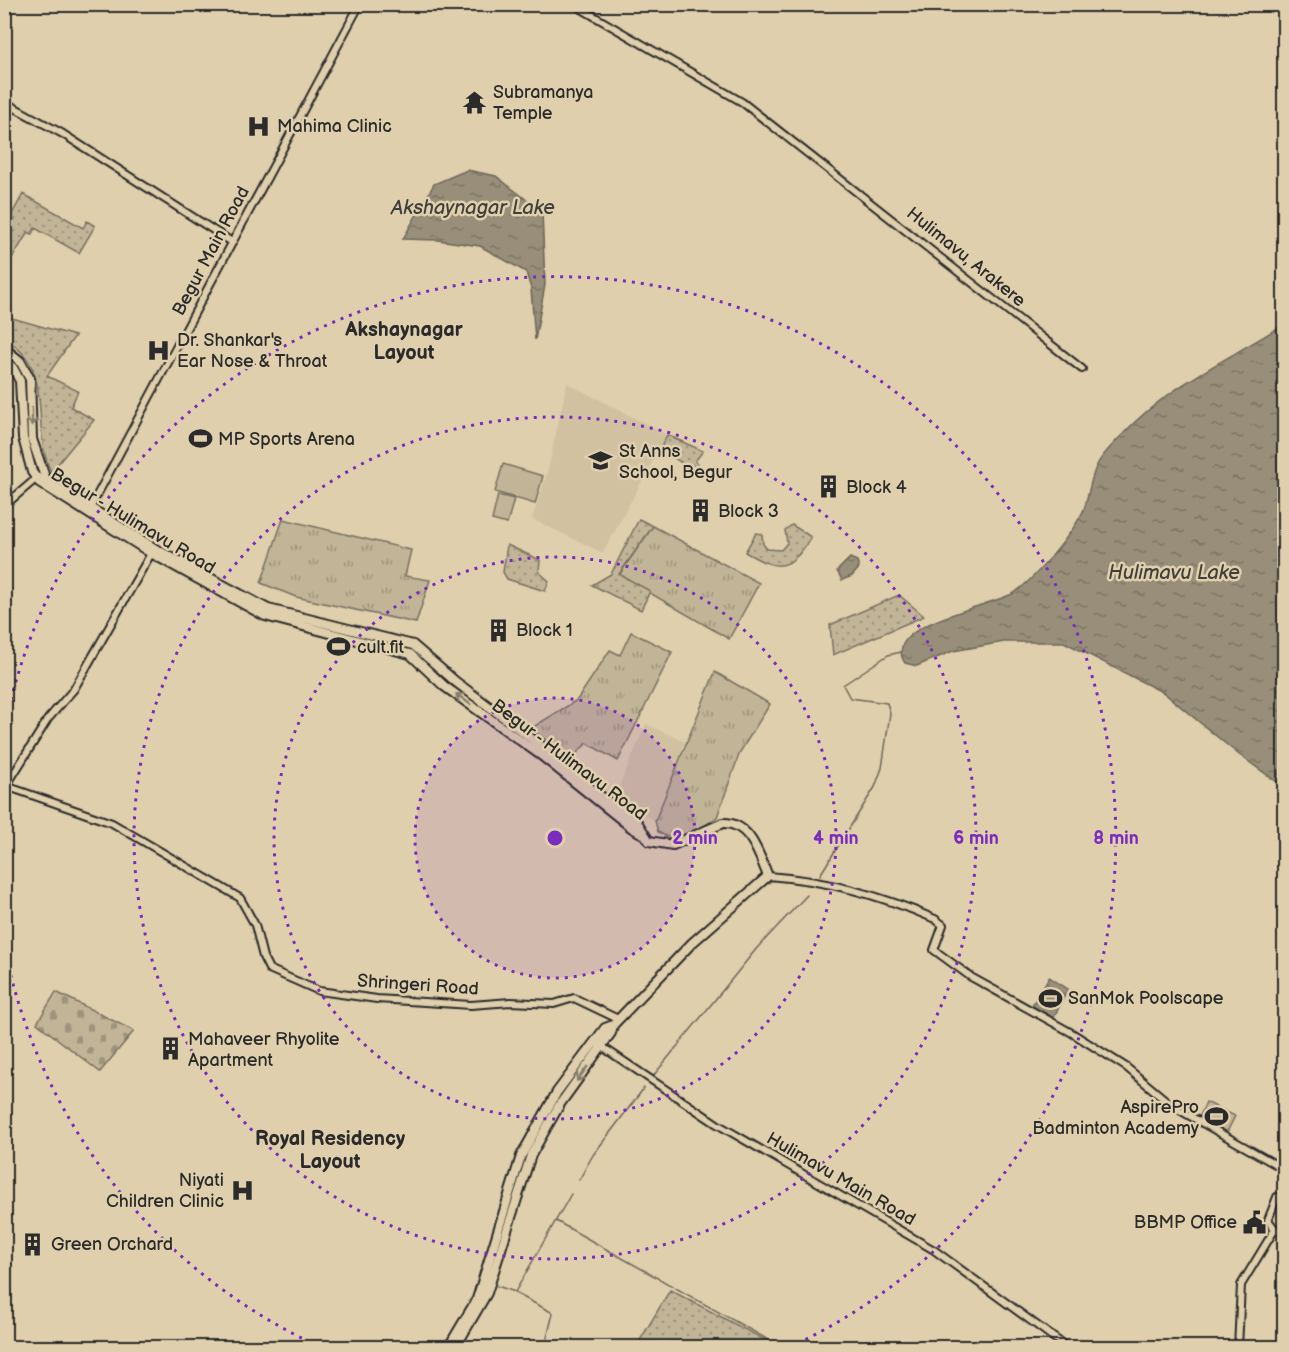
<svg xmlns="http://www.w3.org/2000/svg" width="1289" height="1352" viewBox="0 0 1289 1352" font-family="'Balsamiq Sans',sans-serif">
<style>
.built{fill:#d1c1a1}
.grass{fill:url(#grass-tufts);stroke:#767061;stroke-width:1.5}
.cemetery{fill:url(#cemetery-stones);stroke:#767061;stroke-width:1.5}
.park{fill:url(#park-dots);stroke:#767061;stroke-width:1.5}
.garden{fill:#c2b497;stroke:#767061;stroke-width:1.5}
.water{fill:url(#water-ripples);stroke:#6c665a;stroke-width:1.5}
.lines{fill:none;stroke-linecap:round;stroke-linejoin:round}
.stream{stroke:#6c665a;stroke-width:1.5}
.minor-casing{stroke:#2b2b2b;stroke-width:10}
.major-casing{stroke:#2b2b2b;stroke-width:12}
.minor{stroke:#e0cfac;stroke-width:6}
.major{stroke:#e0cfac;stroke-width:8}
.oneway{stroke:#867d6c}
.ring{fill:none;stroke:#7b2cbf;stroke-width:3;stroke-dasharray:3 6}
.labels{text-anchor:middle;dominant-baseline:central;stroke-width:5;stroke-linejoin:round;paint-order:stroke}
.poi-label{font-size:18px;fill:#2b2b2b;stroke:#e0cfac;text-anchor:start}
.street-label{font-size:18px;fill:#2b2b2b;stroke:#e0cfac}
.water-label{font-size:20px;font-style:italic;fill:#413f3b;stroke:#e0cfac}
.neighbourhood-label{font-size:20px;font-weight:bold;fill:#2b2b2b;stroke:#e0cfac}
.centre{fill:#7b2cbf;stroke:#e0cfac;stroke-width:3}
.ring-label{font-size:18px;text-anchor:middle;font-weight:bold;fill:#7b2cbf;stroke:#e0cfac;stroke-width:5;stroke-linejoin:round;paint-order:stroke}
</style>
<defs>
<pattern id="grass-tufts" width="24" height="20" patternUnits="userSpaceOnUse" patternTransform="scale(1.5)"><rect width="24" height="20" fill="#c2b497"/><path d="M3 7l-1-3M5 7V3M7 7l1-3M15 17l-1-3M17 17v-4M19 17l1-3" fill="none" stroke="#9e937b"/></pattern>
<pattern id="cemetery-stones" width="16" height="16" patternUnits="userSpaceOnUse" patternTransform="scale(1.5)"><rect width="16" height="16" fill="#c2b497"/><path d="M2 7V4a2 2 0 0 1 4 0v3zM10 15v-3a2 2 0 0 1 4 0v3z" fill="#9e937b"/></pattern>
<pattern id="park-dots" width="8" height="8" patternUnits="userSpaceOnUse" patternTransform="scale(1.5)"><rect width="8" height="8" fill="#c2b497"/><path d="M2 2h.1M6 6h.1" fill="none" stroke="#9e937b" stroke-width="1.8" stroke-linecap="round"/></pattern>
<pattern id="water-ripples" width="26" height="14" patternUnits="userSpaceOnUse" patternTransform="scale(1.5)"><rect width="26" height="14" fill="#988e79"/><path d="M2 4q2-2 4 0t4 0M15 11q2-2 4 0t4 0" fill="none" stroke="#7c7463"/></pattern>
</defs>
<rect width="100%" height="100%" fill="#e0cfac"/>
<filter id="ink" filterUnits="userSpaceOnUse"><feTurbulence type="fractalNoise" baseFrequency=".0167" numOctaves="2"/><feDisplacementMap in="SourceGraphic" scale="12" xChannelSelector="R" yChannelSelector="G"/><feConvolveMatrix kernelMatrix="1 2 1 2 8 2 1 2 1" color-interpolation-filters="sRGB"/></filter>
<g filter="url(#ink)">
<!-- built -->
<path class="built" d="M567 383 667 435 603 553 532 519 547 474Z
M646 724 685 742 655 821 614 798Z"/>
<!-- grass -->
<path class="grass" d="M283 519 411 550 405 576 430 580 416 623 296 597 261 583Z
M653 526 759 583 729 639 619 575Z
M631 632 672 652 618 761 587 743 572 758 530 729 577 700 610 650 620 655Z
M715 672 770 704 740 752 717 817 692 834 669 838 658 832 655 821Z"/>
<!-- cemetery -->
<path class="cemetery" d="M56 992 134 1031 100 1072 37 1023Z"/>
<!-- park -->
<path class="park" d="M23 194 83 228 87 221 95 226 79 253 35 228 32 234 28 232 13 257 5 252V227Z
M5 316 75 336 47 376 78 391 71 407 94 420 51 472C29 425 57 369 5 339Z
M667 435 703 451 695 461 701 468 696 472 660 449Z
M639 519 653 526 619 574 650 591 641 610 592 585 611 574Z
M792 525 811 537C790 571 779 572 745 552L756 533 762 534 763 544 767 549 781 550 787 543 785 530Z
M507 545 540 560 539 572 549 581 545 591 507 579 503 572Z
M899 595 924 616 833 655 830 625Z
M670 1290 767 1341 763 1347H636Z"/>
<!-- garden -->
<path class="garden" d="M503 464 543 476 535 504 495 492Z
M498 495 514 499 507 524 492 520Z
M1206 1102 1235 1116 1227 1132 1199 1118Z"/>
<!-- water -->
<path class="water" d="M467 170 496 176 542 212 545 285 535 340 531 289 526 272 480 246 438 240 403 239 434 184Z
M1284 324V787L1238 754 1164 693 1064 642H1004L953 651 917 666 905 663C879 624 993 606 1014 593 1035 579 1074 532 1084 509 1089 495 1090 479 1097 465 1102 455 1114 443 1123 434 1168 385 1230 359 1284 324Z
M850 558 857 561 859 568 852 576 842 580 837 571Z
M1049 977 1068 989 1053 1019 1031 1007Z"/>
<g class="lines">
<!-- stream -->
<path class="stream" d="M820 875 875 787 882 768 890 713 887 703 850 698 843 685 888 655 901 652
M654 1075 757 948 807 895
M579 1180 593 1155 644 1088
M556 1221 783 1348
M497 1286 515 1292 571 1194
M515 1293 553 1313 547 1338
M554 1341 565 1348"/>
<defs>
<path id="minor" d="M573 4 742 102 1082 369
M4 102 63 134 232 242
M4 506 38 477
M88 512 360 4
M6 786 112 823 240 898 255 925 263 957 269 969 319 991 377 999 471 1005 511 1002 554 1004 574 998 618 1019
M5 788 48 719 74 689 153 550
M768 876C825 880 883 896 935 919L943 925 934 950 971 977 1072 1033 1126 1067 1174 1107 1284 1169
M598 1044 717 1124 934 1250 1068 1348
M1284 1199 1277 1197 1268 1220 1275 1229 1284 1233
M1238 1348 1241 1285 1275 1229"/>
<path id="major" d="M4 348 20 361 30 379 32 439 46 480 154 548 268 609 413 645 456 682 551 753 595 792 637 822 649 841 673 845 723 823C750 822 759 855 768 876L692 943 613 1025 605 1028 557 1092 521 1156 477 1299 448 1348
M4 359 13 368 20 381 23 438 32 472 39 482 151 553 265 616 410 654 444 686 542 756 632 828 643 834
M455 1348 487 1293 531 1155 560 1104 611 1033 613 1025"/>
</defs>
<!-- minor casing -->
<use href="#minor" class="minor-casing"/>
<!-- major casing -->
<use href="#major" class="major-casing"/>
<!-- minor -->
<use href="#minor" class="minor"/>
<!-- major -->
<use href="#major" class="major"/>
</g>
<!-- one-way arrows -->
<defs><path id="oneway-shaft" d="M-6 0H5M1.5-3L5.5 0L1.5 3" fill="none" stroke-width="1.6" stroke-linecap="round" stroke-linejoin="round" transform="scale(1.5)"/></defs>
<g class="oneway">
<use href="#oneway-shaft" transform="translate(32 417) rotate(90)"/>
<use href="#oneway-shaft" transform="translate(463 699) rotate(-144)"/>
<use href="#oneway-shaft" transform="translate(582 1074) rotate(126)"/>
</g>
</g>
<!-- distance rings -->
<circle cx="555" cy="838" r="140" fill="#7b2cbf" fill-opacity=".12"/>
<g class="ring">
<circle cx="555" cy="838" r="140"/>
<circle cx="555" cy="838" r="281"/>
<circle cx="555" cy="838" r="421"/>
<path d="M318 1346A561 561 0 0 1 5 950M5 726A561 561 0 1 1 792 1346"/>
</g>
<!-- icons -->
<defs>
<symbol id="temple-bare" viewBox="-9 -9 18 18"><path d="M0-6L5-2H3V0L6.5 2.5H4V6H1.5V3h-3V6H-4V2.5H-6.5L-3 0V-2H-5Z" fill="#2b2b2b" stroke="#e0cfac" stroke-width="2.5" paint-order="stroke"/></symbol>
<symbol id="hospital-bare" viewBox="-9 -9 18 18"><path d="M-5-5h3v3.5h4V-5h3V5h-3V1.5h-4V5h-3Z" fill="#2b2b2b" stroke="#e0cfac" stroke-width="2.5" paint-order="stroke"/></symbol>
<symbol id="stadium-bare" viewBox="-9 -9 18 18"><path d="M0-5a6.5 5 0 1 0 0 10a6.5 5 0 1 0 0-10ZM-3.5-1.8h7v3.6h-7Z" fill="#2b2b2b" stroke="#e0cfac" stroke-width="2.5" paint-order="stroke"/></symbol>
<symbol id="school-bare" viewBox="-9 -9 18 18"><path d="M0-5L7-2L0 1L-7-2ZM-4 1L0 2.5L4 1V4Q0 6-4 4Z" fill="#2b2b2b" stroke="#e0cfac" stroke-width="2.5" paint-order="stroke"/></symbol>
<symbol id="building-bare" viewBox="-9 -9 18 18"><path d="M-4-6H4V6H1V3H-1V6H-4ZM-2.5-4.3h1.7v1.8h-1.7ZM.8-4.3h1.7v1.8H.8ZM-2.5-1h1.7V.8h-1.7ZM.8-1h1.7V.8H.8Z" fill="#2b2b2b" stroke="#e0cfac" stroke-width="2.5" paint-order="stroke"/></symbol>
<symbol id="civic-bare" viewBox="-9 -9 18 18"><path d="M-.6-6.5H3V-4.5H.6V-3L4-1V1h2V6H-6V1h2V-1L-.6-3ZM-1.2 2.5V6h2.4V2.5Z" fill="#2b2b2b" stroke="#e0cfac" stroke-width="2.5" paint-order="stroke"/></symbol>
</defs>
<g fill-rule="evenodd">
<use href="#temple-bare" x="458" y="86" width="33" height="33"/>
<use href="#hospital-bare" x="242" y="110" width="33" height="33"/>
<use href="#hospital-bare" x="142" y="334" width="33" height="33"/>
<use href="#stadium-bare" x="184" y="422" width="33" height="33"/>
<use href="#school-bare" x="584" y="444" width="33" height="33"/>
<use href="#building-bare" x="812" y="470" width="33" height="33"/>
<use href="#building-bare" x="684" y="494" width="33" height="33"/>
<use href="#building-bare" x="482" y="614" width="33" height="33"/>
<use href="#stadium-bare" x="322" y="630" width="33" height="33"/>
<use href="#stadium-bare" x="1034" y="982" width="33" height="33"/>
<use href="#building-bare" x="154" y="1032" width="33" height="33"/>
<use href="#stadium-bare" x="1200" y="1100" width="33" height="33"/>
<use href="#hospital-bare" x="226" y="1174" width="33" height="33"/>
<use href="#civic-bare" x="1238" y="1206" width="33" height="33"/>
<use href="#building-bare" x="16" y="1228" width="33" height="33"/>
</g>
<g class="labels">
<!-- poi labels -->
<g class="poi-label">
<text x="493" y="92">Subramanya<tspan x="493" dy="21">Temple</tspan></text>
<text x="277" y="126">Mahima Clinic</text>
<text x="177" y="340">Dr. Shankar's<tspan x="177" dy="21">Ear Nose &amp; Throat</tspan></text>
<text x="218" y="439">MP Sports Arena</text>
<text x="619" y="451">St Anns<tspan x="619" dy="21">School, Begur</tspan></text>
<text x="846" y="487">Block 4</text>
<text x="718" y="511">Block 3</text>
<text x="516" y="630">Block 1</text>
<text x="357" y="647">cult.fit</text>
<text x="1068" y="998">SanMok Poolscape</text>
<text x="188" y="1039">Mahaveer Rhyolite<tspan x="188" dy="21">Apartment</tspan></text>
<text x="1199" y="1107" text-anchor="end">AspirePro<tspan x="1199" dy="21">Badminton Academy</tspan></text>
<text x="224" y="1180" text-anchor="end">Niyati<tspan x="224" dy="21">Children Clinic</tspan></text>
<text x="1237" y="1222" text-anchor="end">BBMP Office</text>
<text x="51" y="1244">Green Orchard</text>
</g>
<!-- street labels -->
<g class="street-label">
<text transform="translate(211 251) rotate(-62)">Begur Main Road</text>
<text transform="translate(966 257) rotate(39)">Hulimavu, Arakere</text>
<text transform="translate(133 521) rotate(31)">Begur - Hulimavu Road</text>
<text transform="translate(569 760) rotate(37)">Begur - Hulimavu Road</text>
<text transform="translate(418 985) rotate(4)">Shringeri Road</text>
<text transform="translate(841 1179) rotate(30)">Hulimavu Main Road</text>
</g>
<!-- water labels -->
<g class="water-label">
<text x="473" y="208">Akshaynagar Lake</text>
<text x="1174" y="573">Hulimavu Lake</text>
</g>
<!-- neighbourhood labels -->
<g class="neighbourhood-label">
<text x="404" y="330">Akshaynagar<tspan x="404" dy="23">Layout</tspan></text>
<text x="330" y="1139">Royal Residency<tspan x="330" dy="23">Layout</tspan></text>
</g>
</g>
<circle cx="555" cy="838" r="9" class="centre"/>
<g class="ring-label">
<text x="695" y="844">2 min</text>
<text x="836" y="844">4 min</text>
<text x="976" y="844">6 min</text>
<text x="1116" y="844">8 min</text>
</g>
<!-- margin -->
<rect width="1289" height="1352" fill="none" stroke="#e0cfac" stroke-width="24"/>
<rect x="12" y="12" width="1265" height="1328" fill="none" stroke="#2b2b2b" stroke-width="2" filter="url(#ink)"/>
</svg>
